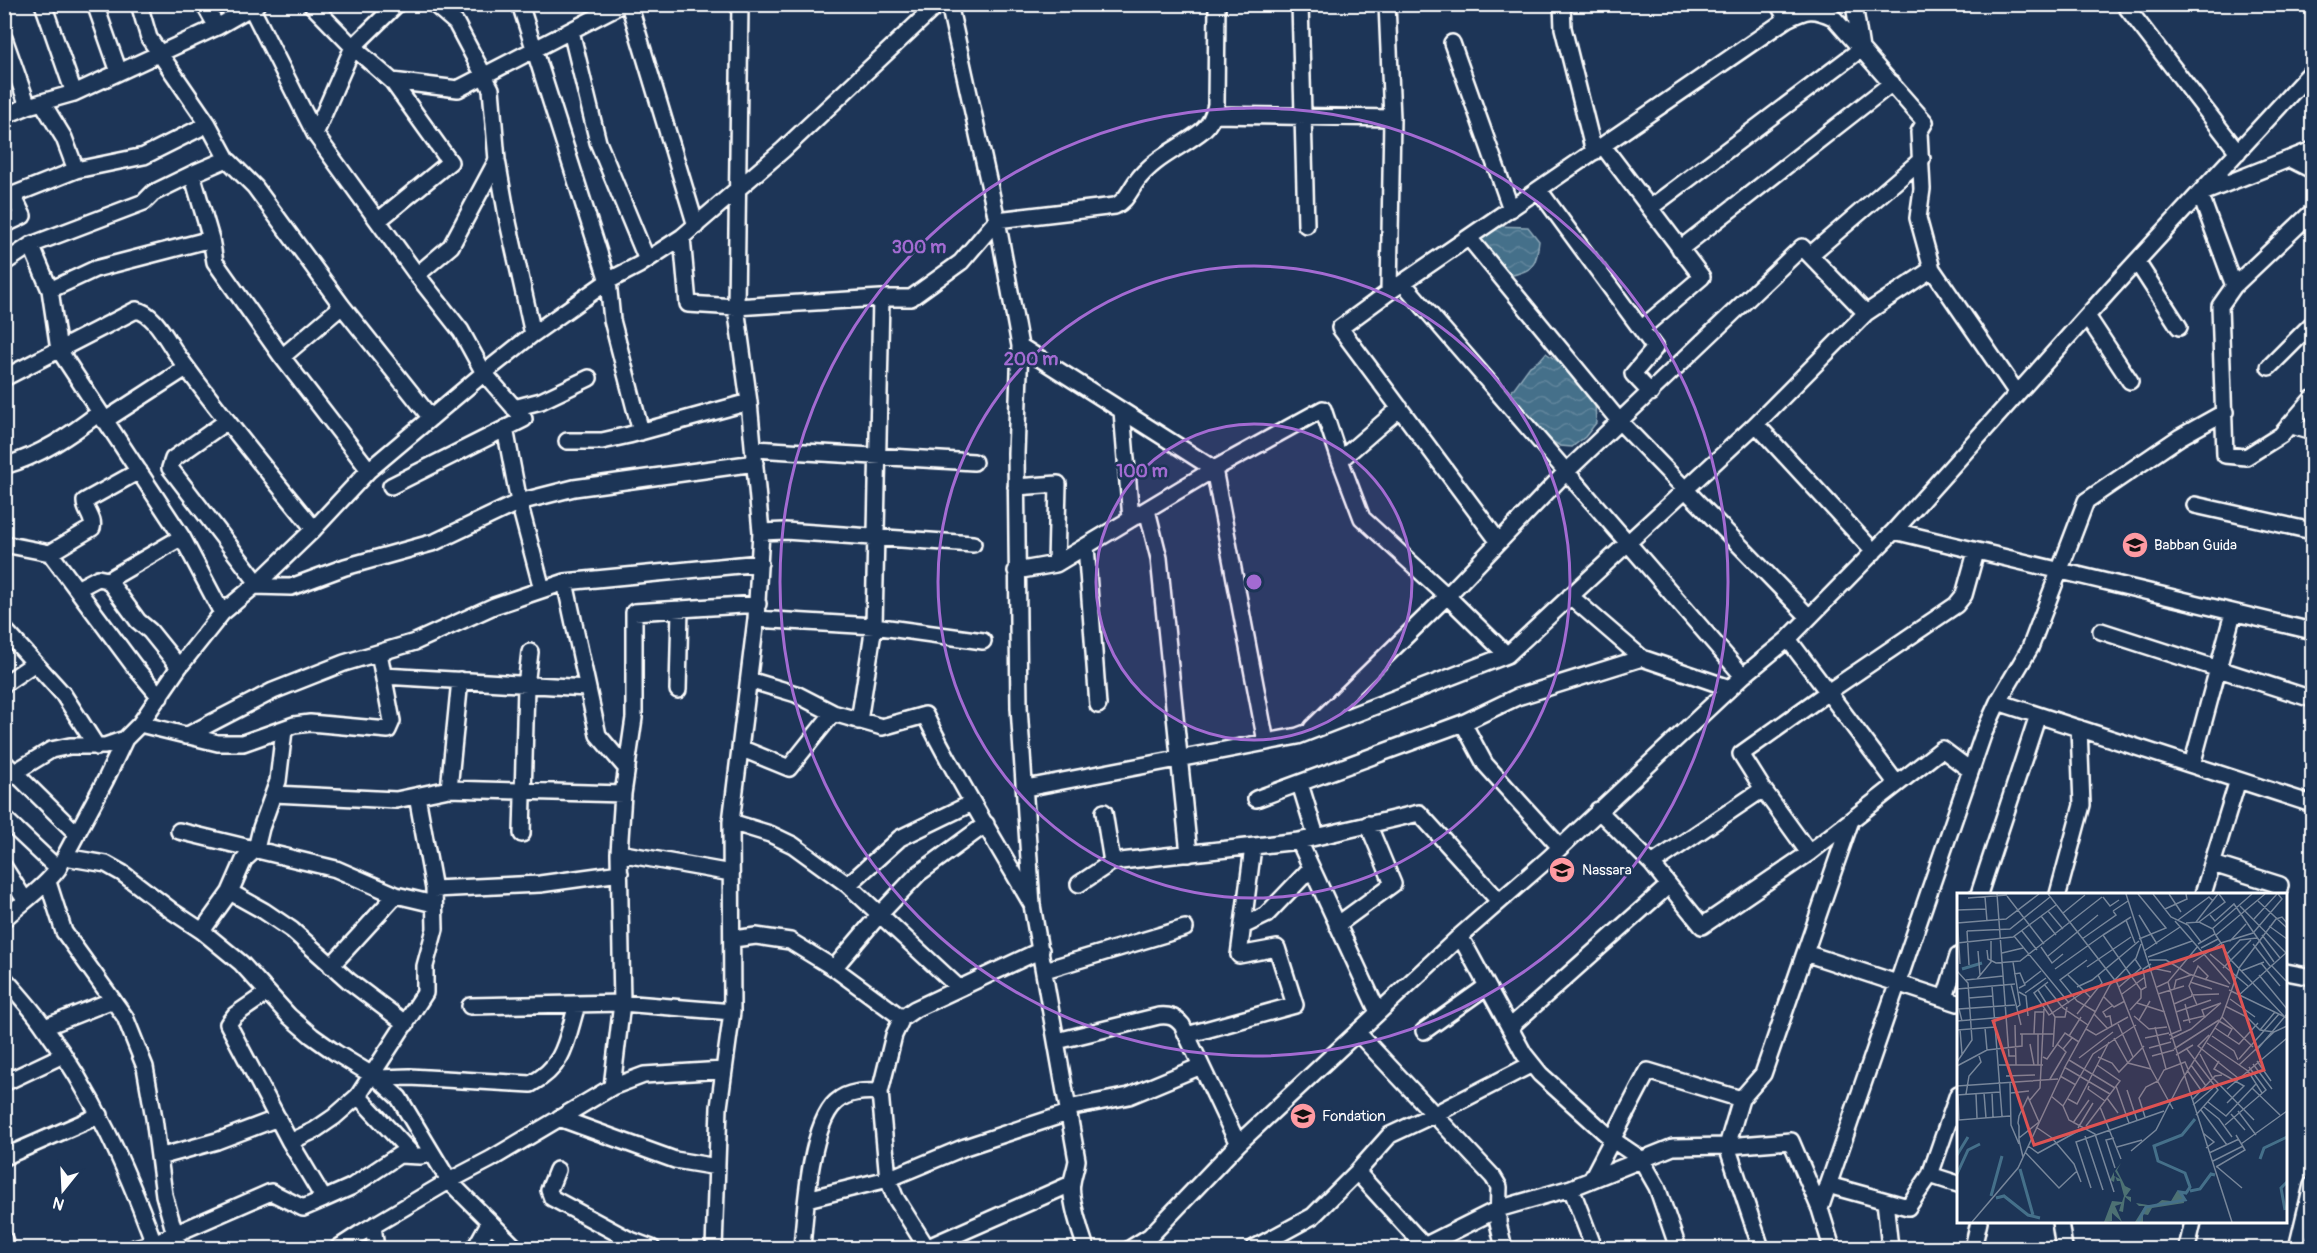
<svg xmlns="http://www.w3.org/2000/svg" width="2317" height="1253" viewBox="0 0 2317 1253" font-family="Pangolin,sans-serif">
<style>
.water{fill:url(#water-waves);stroke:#8fa9b9;stroke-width:1.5}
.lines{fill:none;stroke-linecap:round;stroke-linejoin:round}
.minor-casing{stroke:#fff;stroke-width:20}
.minor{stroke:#1d3557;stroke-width:15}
.ring{fill:none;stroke:#a36bd2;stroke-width:3}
.labels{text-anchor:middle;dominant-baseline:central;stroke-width:5;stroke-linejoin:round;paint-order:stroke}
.poi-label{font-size:15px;fill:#fff;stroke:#1d3557;text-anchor:start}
.inset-river{fill:none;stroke:#45708a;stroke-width:3}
.inset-road{fill:none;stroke:#77869a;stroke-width:1.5}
.view{fill:#de5353;fill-opacity:0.15;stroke:#de5353;stroke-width:3}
.inset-edge{fill:none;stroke:#fff;stroke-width:3}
.centre{fill:#a36bd2;stroke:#1d3557;stroke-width:3}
.ring-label{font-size:18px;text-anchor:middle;font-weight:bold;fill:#a36bd2;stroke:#1d3557;stroke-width:5;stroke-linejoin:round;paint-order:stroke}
</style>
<defs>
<pattern id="water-waves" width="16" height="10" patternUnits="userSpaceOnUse" patternTransform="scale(1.5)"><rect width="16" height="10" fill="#45708a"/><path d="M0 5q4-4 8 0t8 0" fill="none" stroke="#61859c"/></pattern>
</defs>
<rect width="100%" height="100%" fill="#1d3557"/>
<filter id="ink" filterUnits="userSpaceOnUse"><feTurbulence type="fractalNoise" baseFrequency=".0167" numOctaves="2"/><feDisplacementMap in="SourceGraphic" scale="12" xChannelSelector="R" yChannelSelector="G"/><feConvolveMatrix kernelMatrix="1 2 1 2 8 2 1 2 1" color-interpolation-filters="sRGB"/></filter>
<g filter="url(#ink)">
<!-- water -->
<path class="water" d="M1494 226 1528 227 1539 241C1536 266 1534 271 1508 276L1482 246V236Z
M1546 353 1576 374 1595 403 1596 423 1585 437 1572 447 1560 446 1545 437 1514 398 1511 392 1530 366 1540 360Z"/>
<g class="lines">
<defs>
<path id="minor" d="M43 4 74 93
M95 4 119 72
M139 4 149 38 208 124 227 159 255 187 342 306 431 418
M204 4 217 27
M311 4 353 47 392 81 450 162 379 220
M434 4 456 23 491 89 497 160 508 222 533 334
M520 4 608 281 612 320 641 432
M629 4 696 226
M949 4 997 220 1020 346 1016 453 1019 707 1032 905 1077 1160C1076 1168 1073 1175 1072 1183 1069 1197 1081 1234 1086 1248
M1300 4 1306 225
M1387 4 1392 118 1389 292
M1562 4 1563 28 1594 152
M1778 4 1787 19
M2124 4 2238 152
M251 7 315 134 417 275 461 331 484 373 524 419 391 486
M571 31 598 142 647 260
M4 38 28 106
M1452 43 1511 209
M392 81 458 89 622 4
M42 102 64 138 76 170
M1213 115 1392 118
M4 116 28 106 74 93 217 27 257 4
M315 134 353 47 397 4
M1603 146 1702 277 1641 329
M2312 150 2200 194 2234 286 2220 306 2225 455 2246 457 2281 435 2312 399
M227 159 192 174 211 239 215 262 282 357 369 470
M2290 159 2312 170
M1539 190 1655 348 1633 374 1651 393
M4 195H13L76 170 144 156 208 124
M1650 208 1861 49 1854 4
M4 225 23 216 13 195
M682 237 688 304 736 307 881 298H911L961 262 997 220 1115 206C1126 201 1129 192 1136 182 1154 157 1181 148 1203 130 1210 124 1214 114 1216 105L1217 4
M1469 238 1620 422 1809 617
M31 245 50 290 59 350 182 537 222 613
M1680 249 1892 83
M1810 255 1922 159
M2137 262 2179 327
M4 263 31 245 144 202 153 193 192 174
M417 275 451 246 497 160
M1403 283 1743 676
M2234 286 2312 212
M50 290 95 269 211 239
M2087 316 2130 381
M1020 346 1214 469 1266 742
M282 357 342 306
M2269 367 2312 324
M4 378 136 310C155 313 167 341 178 356 221 416 268 472 314 529
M514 408 541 401 589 378
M1122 411 1131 519
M104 421 186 368
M227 421 173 459 170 468 258 583
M1756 424 1874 552
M2289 425 2312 432
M505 428 519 502 542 589
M567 441H602L629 435 749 402
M754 449 974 462
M1340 460 1400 408
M4 466C41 455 69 436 99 413
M1016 487 1058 484 1056 564
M2195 505 2312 531
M1147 510 1159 558 1189 854
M1894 531 2312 631
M761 532 785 531 973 544
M1499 542 1340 328 1389 292 1787 19C1808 9 1812 8 1833 17L1925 122 1919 132 1922 189 1918 218 1932 269 2017 393
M4 544 50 553 134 666 160 697
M1086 546 1098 705
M50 553 92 528C95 518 84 510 85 501L139 471
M1016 571 1056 564 1214 469 1323 409 1340 460 1362 518 1447 596 1507 655
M108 580 182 537
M565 582 598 735 627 769
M254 586 291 587 345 567 435 542 519 502 574 488 755 463
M77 589 98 578 108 580 138 621 150 631 179 667
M1570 596 1642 658 1730 688
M756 619 874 626 983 641
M4 629 63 694 97 747
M2101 631 2312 699
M1788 639 1897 784
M384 676 587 688
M749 680 796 694 833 713 882 727 925 715C957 780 995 840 1031 903
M4 684 35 663
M678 690 680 609
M1998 702 2312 804
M859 721 874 626 881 298
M1463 723 1485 764 1560 847
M140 724 218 743H243L294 725 310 723 388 730 392 721 379 653
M1312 728 1447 596 1566 472 1802 247 1866 313
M186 736 273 691 344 663 415 642 494 606 565 582 760 563
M740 748 789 768 833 713
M4 762 77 834
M2192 765 2233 613
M15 772 51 750 70 746H105L125 739
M1300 784 1316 836
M1026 788 1298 736 1507 655 1756 424 1866 313 1932 269
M449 789 460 680
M1763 789 1741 754 1828 692 1956 605 1964 595 1976 552
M274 794 396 800 449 789 623 794
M1256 799 1463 723 1517 697 1642 658
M1598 810 1652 864 1702 926 1809 853 1942 749 1970 770
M1104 812 1112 862
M4 818 58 869
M731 822 770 834 793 845 848 885 959 988
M179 831 336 869 396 895 434 904
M522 834 526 686 530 652
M1299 841 1378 1012
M619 853 731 873
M65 857 106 864 122 873 172 911 202 931 241 963 289 1016 312 1036 336 1053 377 1078 399 1098 449 1181 516 1248
M1652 864 1763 789 1809 853
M2213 864 2280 885 2278 894
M4 867 25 900
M48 882 64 932 125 1017 145 1067 154 1118 164 1195 179 1248
M1079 884 1112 862 1299 841 1419 813 1499 901
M848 885 900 838 972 803
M434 889 540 884 620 873
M230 892 264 911 292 930 349 981 406 1024
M1979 894 2038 715
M2058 894 2082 805 2079 728
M2203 894 2238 780
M4 919C22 902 43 889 58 869L106 779 125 739 140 724 179 667 222 613 258 583 314 529 369 470 484 373 533 334 608 281 639 265 682 237 783 150 938 4
M1337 925 1393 884 1368 824
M1243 926 1266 915 1311 868
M202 931 230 892 244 860 256 849 261 828 278 781 284 730
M1460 936 1524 1054 1540 1074 1613 1140 1641 1159 1657 1187 1678 1248
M733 939 756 936 790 941 834 968 902 1018
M1805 953 1958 1003
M331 966 396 895
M834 968 879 915 918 874 986 824
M1045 970 1185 928
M2286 972 2312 977
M4 978C18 994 33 1010 45 1028 93 1093 126 1167 154 1243
M267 993 235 1015 228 1024 290 1142 315 1130 334 1117 358 1096 425 993V966L435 929 434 889 417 796
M1945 998 1958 956
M470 1006 622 1003 732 1012
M45 1027 113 1000
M1510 1027 1668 886
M1424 1031 1487 986
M1357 1032 1493 1177 1499 1187 1498 1223 1504 1248
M1187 1035 1295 1005 1277 948 1239 955 1253 847
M1057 1041 1159 1016C1170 1015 1175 1017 1182 1025L1238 1144
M377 1078 410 1077 531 1084C566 1065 566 1040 577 1005
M4 1083 63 1055
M612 1087 622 1003 619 853 623 794 634 718V612L758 604
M358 1096 413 1155
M1741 1099 1763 1074 1851 820
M1068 1108 1129 1096 1201 1066
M559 1118 675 1160 717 1167
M290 1142 324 1199 351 1187 399 1155 420 1156 431 1154
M4 1157 100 1115
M159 1157 217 1141 278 1118
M557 1170 549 1190 552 1198 628 1239 652 1248
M1357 1172 1426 1248
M1930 1175 1958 1184
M1591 1180 1648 1071 1741 1099 1727 1146 1761 1248
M1828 1185 1908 1207 1930 1175 1958 1094
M1571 1188 1594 1248
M807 1199 888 1179 965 1147 1068 1113
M1885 1201 1890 1248
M1820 1209 1983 735 1998 702 2030 648 2086 501 2180 437 2225 412
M2060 1222 2064 1248
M373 1226 376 1248
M4 1239 6 1248
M1424 1246 1498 1209 1571 1188 1673 1147 1727 1146 1791 1141 1820 1209 1832 1248
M135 1248 154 1243 271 1192 303 1208 324 1199
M338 1248 361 1233 449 1181 491 1159 612 1087 644 1075 723 1070
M475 1248 489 1223
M714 1248 719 1107 732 1012 731 822 756 619 761 532 749 402 736 307 740 4
M802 1248C805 1213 810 1125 836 1102 848 1091 865 1091 880 1092
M926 1248 1071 1184
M927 1248 895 1197 888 1179 880 1092 894 1035 902 1018 915 1009 1041 950
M1131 1248 1150 1236 1238 1144 1460 936 1548 859 1743 676 1788 639 1894 531 2112 288 2312 71
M1254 1248 1313 1216 1357 1172 1390 1135 1435 1114 1532 1064
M1973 1248 1979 1222
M2187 1248 2193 1222
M2297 1248 2312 1185"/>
</defs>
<!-- minor casing -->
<use href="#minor" class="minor-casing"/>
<!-- minor -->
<use href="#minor" class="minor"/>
</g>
</g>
<!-- distance rings -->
<circle cx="1254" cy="582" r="158" fill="#a36bd2" fill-opacity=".12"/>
<g class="ring">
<circle cx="1254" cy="582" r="158"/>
<circle cx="1254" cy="582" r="316"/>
<circle cx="1254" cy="582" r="474"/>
</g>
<!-- icons -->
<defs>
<symbol id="school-disc" viewBox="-11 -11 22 22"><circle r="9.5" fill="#ff9aa2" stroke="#1d3557"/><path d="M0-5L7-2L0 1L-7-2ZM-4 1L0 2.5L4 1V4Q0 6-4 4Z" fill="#111"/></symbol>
</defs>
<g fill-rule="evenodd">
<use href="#school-disc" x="2120" y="530" width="30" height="30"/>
<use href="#school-disc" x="1547" y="855" width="30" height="30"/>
<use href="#school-disc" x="1288" y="1101" width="30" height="30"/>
</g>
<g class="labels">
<!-- poi labels -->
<g class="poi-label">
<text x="2154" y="545">Babban Guida</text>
<text x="1582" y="870">Nassara</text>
<text x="1322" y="1116">Fondation</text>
</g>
</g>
<!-- overview -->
<g transform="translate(1957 893)">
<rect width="330" height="330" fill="#1d3557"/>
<path d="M164 270 160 277 168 293 174 296 169 303 174 304V309L168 304 166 319 162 318 164 311 158 313 165 329 155 320V328L147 329 155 308 165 309 167 303 163 288H160L158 283 157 289 153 287 157 279V283L163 286 158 278ZM220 298 232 299 226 301 227 310 195 315 191 322 186 321V329H178L188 313H182L179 310 197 313 205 307 214 308Z" fill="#4d7173"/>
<path class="inset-river" d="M5 76 25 70M0 262 11 244M303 266 307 255 330 244M63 276 76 322M0 281 11 257 23 251M233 298 243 296 254 281 258 282M34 303 45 263M39 305 47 303 71 322 83 325M328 317 324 295 330 289M181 329 189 314 228 307 223 299 229 300 233 294 228 280 201 268 197 253 225 242 238 226"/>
<path class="inset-road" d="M40 1 52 163H59M91 1 160 90 194 176 216 216M169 1 275 329M181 1 209 35 182 46M196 1 214 24 231 32 244 49M212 1 224 19M321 1 325 6 296 40 264 50 273 66 327 123M50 3 87 51M28 4 30 28M146 4 153 13 162 7M11 5 50 2M301 8 330 35M283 13 329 60M208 16 230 6 229 1M0 17 29 16M91 18 106 36M156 18 171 8M0 20 3 71M106 20 128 2M182 22 200 51M253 22 258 28 277 11 317 69M84 23 99 42M297 26 320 1M169 27 178 50M221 27 252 4 256 8M218 28 273 91M239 29 261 1M242 29 268 9 262 1M0 30 49 26 82 1M229 30 242 29 256 36 258 41 241 51M312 33 330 46M255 36 295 1M10 38 53 36 93 4M10 38 12 72M65 38 80 57M146 42 174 24M259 42 308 1M305 42 323 65M57 43 112 110M125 46 159 22 156 18M273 48 289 31M0 50 56 44 99 12M296 51 313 73M84 54 95 70 106 61M244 55 261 46M30 57 31 66 39 70 63 68 145 4M21 58 23 82M187 58 223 34M45 60 66 55M253 61 291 93M270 61 283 47 300 45M91 63 141 22M191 64 235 48M130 67 103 87 120 108 139 119M192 67H209L232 81 272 94M56 69 63 112 59 115M236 69 264 50 258 41M304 70 323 93M314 72 329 88M130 74 174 44M195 75 214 79M266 75 294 47M282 75 319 26 325 24 330 30M98 76 146 42 184 97V105L173 117M0 78 11 90 15 147 0 169M284 78 307 69M57 81 63 80 68 92 62 95M111 82 134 105M302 82 330 116M20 86 34 69V48M9 87 46 83M91 89 77 100 92 122 125 100M211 89 224 137 212 142M233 89 255 96M54 91 64 132M67 91 84 78M87 91 106 115 131 132M35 93 45 223M120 94 135 87 182 48M162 94 184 75 178 66M200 94 211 89 241 53M0 96 58 91M217 96 219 87 234 82M81 97 98 124H108L110 114M184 97 189 94 186 76 194 71M272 97 330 125M62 99 69 103 71 123M68 100 89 85M165 101 188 84M201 101 227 93M234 102 262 101M282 102 330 59M147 104 157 114 168 108M12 105 36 103M273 106 298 124M180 110 208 119M217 111 235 103M228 111 233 130M240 112 232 93 241 73 251 83 248 87M268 113 290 124 303 137 317 139 330 133M219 119 254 107M120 121 145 90 141 82M137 121 151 136M177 123 192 136 210 134M265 124 296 154M248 125 245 117 264 110M182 127 193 108M0 128 49 124M5 128 2 116 58 112M226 128 247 123M262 128 275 136 271 143M161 131 176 164M58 132 59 172M155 134 153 123 149 124 146 119 155 113M198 134 209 176M28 135 30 157M258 135 282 151 301 130M3 136 5 161M129 136 139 142 171 124M0 137 39 134M303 137 318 119M63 141H97M77 141 78 119H87M252 142 241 153 281 185M112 143 124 124M255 143 277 158 281 167M157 145 171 170 194 176M188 145 212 140M213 146 234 136 264 110M250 150 291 178 305 200M73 151 77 172M100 151 106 156 115 145M96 154 98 124M192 155 214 149M229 155 261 197 239 222M217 156 262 127M299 158 330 121M243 161 255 184 297 227M219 162 236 152M195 163 217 157M86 164 90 166 108 140 122 149M141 164 155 170 162 179 187 153M122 165 156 139M282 166 322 121M112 167 158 195M262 168 257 176 287 193 270 210M300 168 314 188M296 171 315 196M42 172H86M81 172V141M234 172 249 193M282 172 317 139M0 173 30 157 65 153V141M107 174 153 201M230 177 244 197M49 183 78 182M103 183 119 192M93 186 109 159 106 156M53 190 54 232 62 251M0 193 101 186M132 193 131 196 148 208M159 193 172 230M295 195 323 222M270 196 330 145M170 197 180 227M27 200 29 225M35 200 36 224M54 200 72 198M9 201 12 183 24 169 22 163M19 201 20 225M0 202 43 199M1 202 2 227 53 223M94 203 106 213 112 227 138 241 157 299M150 205 161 220M111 206 120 211 152 149M235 207 258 183 265 182M72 208 83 195 87 116M251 209 269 223 299 191M236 212 256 195M106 213 136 161 179 132M143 214 164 266M247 214 262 226 275 244M244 217 270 252M281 218 299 242M274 221 288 237M188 224 182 205 189 194 201 188 207 177 228 169 231 176M116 230 132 207M268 232 309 197 292 174M129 233 163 188 140 172M79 234 95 245 117 271 124 289M121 235 136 210M246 240 257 249 249 255M128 243 146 297M62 245 82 229 71 204 62 223 61 230 62 233V247L66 264M157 245 149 247 158 275M284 251 330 218M71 253 81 260 123 237M160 254 185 247M174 258 199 237 224 188 265 124 282 76M68 259 102 295 120 278M252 260 282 246M256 268 286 253M259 273 285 295M259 274 288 257 279 242M134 295 119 249 207 218M15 329 61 275 109 172 153 92 179 65 184 51"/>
<path class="view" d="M266 53 307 177 77 252 36 128Z"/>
<rect width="330" height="330" class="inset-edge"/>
</g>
<circle cx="1254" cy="582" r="9" class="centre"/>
<g class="ring-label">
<text x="919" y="253">300 m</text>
<text x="1031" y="365">200 m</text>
<text x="1142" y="477">100 m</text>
</g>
<!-- margin -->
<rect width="2317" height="1253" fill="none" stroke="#1d3557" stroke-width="24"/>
<rect x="12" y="12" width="2293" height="1229" fill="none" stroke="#fff" stroke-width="2" filter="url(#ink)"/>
<!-- north arrow -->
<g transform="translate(63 1190) rotate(198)" stroke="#1d3557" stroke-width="4.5" paint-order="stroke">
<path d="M0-4.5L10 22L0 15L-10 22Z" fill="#ffffff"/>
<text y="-9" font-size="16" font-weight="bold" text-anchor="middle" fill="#ffffff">N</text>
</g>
</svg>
